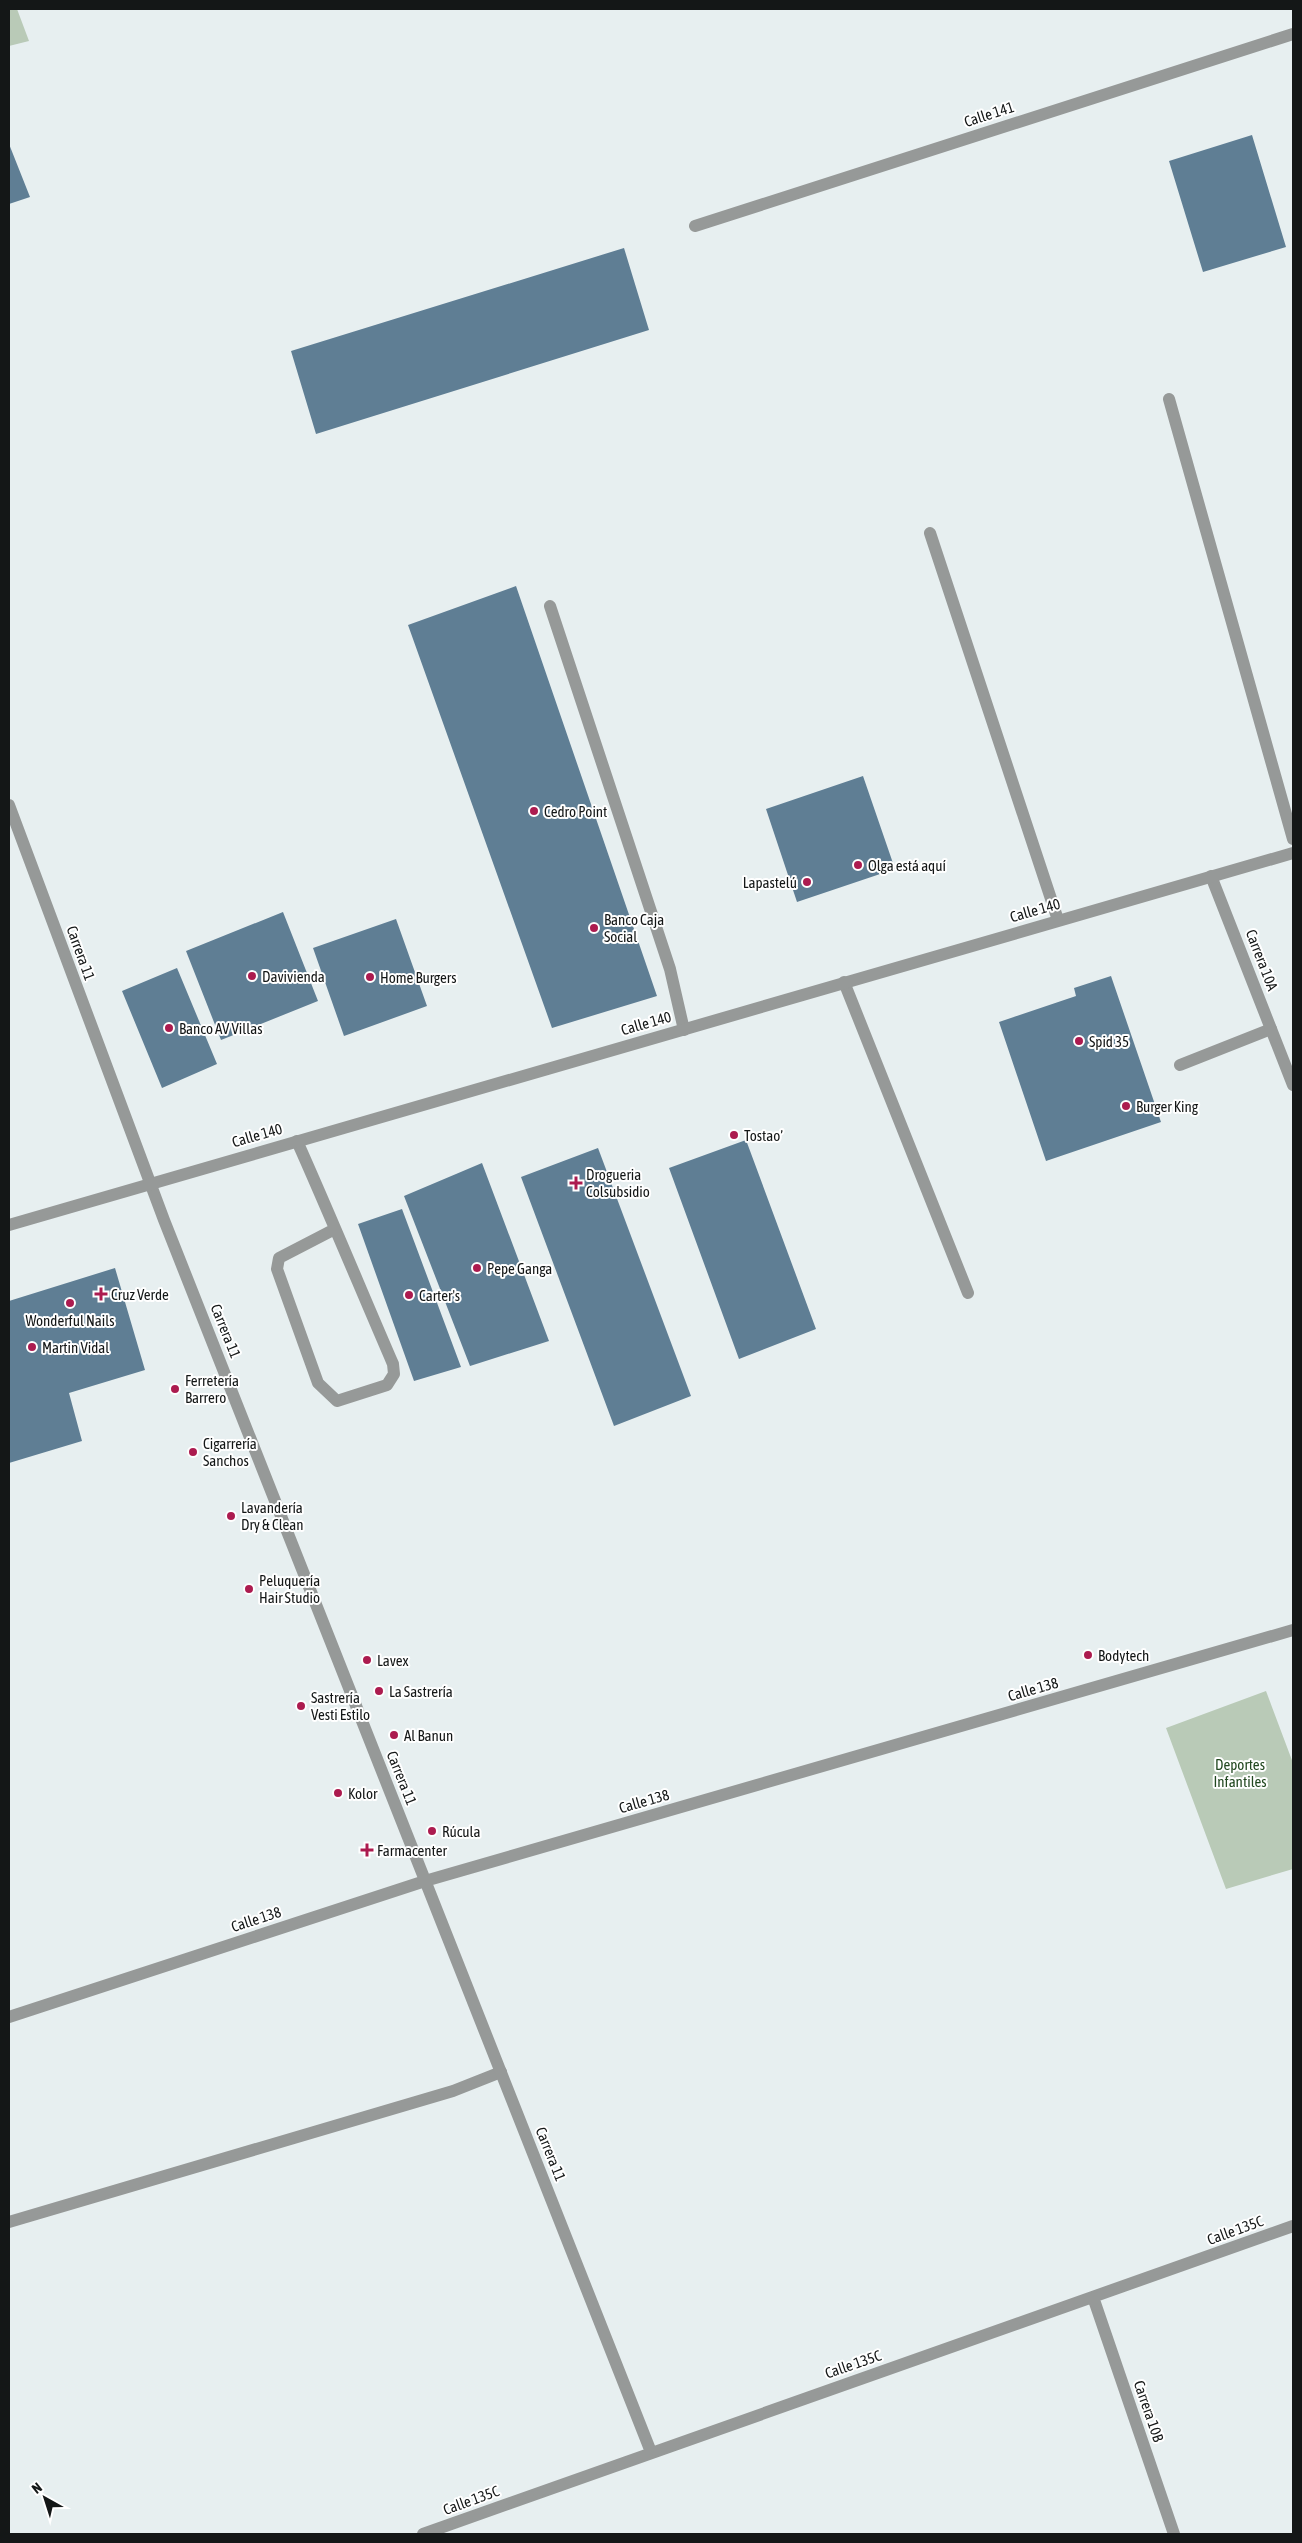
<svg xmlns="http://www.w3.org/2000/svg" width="1302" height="2543" viewBox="0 0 1302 2543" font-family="'Asap Condensed',sans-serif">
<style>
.green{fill:#b9cab7}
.building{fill:#5f7e94}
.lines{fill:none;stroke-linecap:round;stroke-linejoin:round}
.service{stroke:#969998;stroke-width:12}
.minor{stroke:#969998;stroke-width:12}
.tertiary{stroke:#969998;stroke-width:12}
.poi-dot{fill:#ac1b4f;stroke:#fff;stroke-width:2}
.labels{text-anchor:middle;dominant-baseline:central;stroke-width:4;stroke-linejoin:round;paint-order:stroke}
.street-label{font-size:15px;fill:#141717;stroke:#fff}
.poi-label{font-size:15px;fill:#141717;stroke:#fff;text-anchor:start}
.park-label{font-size:15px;fill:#224820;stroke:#fff}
</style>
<rect width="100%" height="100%" fill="#e7eff0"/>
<!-- green -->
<path class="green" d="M9 9H17L29 41 9 46Z
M1266 1691 1293 1763V1869L1226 1889 1166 1728Z"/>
<!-- building -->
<path class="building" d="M1252 135 1286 247 1203 272 1169 161Z
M9 144 30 197 9 204Z
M624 248 649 330 316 434 291 351Z
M516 586 657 996 552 1028 408 625Z
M863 776 895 869 797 902 766 809Z
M283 912 318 1001 221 1040 186 951Z
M396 919 427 1006 344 1036 313 948Z
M177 968 217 1064 162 1088 122 991Z
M1111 976 1161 1122 1046 1161 999 1022 1076 996 1074 988Z
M746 1140 816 1329 739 1359 669 1168Z
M598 1148 691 1396 614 1426 521 1177Z
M482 1163 549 1341 470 1366 404 1196Z
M402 1209 461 1367 414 1381 358 1224Z
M115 1268 145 1370 69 1393 82 1441 9 1463V1301Z"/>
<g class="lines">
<!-- service -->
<path class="service" d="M1169 399 1293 839
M930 533 1058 920
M550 606 670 969 684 1030
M844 982 968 1293
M1180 1065 1271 1029
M297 1141C330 1215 361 1290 393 1364L394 1374 387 1385 337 1401 318 1383 277 1269 279 1258 335 1229
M9 2222 453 2091 501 2072"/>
<!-- minor -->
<path class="minor" d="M695 226 1293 34
M9 805 164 1220 651 2452
M1211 876 1293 1085
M9 2017 425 1881 1293 1630
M1093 2297 1174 2534
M423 2534 1293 2226"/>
<!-- tertiary -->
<path class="tertiary" d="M9 1225 1293 853"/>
</g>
<!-- markers -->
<g class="poi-dot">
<circle cx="534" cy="811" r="5"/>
<circle cx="858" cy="865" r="5"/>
<circle cx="807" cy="882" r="5"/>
<circle cx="594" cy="928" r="5"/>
<circle cx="252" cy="976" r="5"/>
<circle cx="370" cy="977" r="5"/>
<circle cx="169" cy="1028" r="5"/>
<circle cx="1079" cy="1041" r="5"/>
<circle cx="1126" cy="1106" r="5"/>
<circle cx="734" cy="1135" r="5"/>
<path d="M573.5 1175.5h5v5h5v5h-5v5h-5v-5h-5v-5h5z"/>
<circle cx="477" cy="1268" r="5"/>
<path d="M98.5 1286.5h5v5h5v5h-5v5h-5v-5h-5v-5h5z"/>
<circle cx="409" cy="1295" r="5"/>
<circle cx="70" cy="1303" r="5"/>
<circle cx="32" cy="1347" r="5"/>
<circle cx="175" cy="1389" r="5"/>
<circle cx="193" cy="1452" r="5"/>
<circle cx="231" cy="1516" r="5"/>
<circle cx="249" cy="1589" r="5"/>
<circle cx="1088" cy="1655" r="5"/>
<circle cx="367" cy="1660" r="5"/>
<circle cx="379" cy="1691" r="5"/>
<circle cx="301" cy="1706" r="5"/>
<circle cx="394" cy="1735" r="5"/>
<circle cx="338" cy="1793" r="5"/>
<circle cx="432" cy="1831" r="5"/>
<path d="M364.5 1842.5h5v5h5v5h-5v5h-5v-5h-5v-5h5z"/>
</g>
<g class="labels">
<!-- street labels -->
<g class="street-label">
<text transform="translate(989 114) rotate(-18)">Calle 141</text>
<text transform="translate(1035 910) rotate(-16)">Calle 140</text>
<text transform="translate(81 953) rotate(70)">Carrera 11</text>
<text transform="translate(1262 960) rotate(69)">Carrera 10A</text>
<text transform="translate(646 1023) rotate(-16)">Calle 140</text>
<text transform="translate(257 1135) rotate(-16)">Calle 140</text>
<text transform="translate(226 1331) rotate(68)">Carrera 11</text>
<text transform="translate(1033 1689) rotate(-16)">Calle 138</text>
<text transform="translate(402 1778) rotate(68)">Carrera 11</text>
<text transform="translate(644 1801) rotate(-16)">Calle 138</text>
<text transform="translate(256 1919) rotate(-18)">Calle 138</text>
<text transform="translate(551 2154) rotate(68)">Carrera 11</text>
<text transform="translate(1235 2230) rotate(-20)">Calle 135C</text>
<text transform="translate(853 2364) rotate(-19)">Calle 135C</text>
<text transform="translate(1149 2411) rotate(71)">Carrera 10B</text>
<text transform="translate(471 2500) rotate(-20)">Calle 135C</text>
</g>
<!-- poi labels -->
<g class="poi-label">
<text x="544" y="811">Cedro Point</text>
<text x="868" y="865">Olga está aquí</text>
<text x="797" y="882" text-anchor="end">Lapastelú</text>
<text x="604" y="919">Banco Caja<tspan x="604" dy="17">Social</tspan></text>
<text x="262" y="976">Davivienda</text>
<text x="380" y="977">Home Burgers</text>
<text x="179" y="1028">Banco AV Villas</text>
<text x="1089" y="1041">Spid 35</text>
<text x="1136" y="1106">Burger King</text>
<text x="744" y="1135">Tostao’</text>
<text x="586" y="1174">Drogueria<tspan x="586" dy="17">Colsubsidio</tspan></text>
<text x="487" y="1268">Pepe Ganga</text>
<text x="111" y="1294">Cruz Verde</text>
<text x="419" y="1295">Carter's</text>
<text x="70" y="1320" text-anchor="middle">Wonderful Nails</text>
<text x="42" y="1347">Martin Vidal</text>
<text x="185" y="1380">Ferretería<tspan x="185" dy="17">Barrero</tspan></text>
<text x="203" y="1443">Cigarrería<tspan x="203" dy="17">Sanchos</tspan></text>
<text x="241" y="1507">Lavandería<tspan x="241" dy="17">Dry &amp; Clean</tspan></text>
<text x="259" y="1580">Peluquería<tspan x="259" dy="17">Hair Studio</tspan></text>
<text x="1098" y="1655">Bodytech</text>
<text x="377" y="1660">Lavex</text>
<text x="389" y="1691">La Sastrería</text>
<text x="311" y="1697">Sastrería<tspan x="311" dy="17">Vesti Estilo</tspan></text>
<text x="404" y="1735">Al Banun</text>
<text x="348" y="1793">Kolor</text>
<text x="442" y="1831">Rúcula</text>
<text x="377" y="1850">Farmacenter</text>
</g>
<!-- park labels -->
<g class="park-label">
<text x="1240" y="1764">Deportes<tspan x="1240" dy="17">Infantiles</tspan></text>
</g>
</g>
<!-- border -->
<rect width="1302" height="2543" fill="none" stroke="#141717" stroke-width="20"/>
<!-- north arrow -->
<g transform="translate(45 2498) rotate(321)" stroke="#ffffff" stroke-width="4" paint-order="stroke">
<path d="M0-4L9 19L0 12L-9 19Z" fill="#141717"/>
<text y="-8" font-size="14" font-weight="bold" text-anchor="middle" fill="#141717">N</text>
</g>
</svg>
